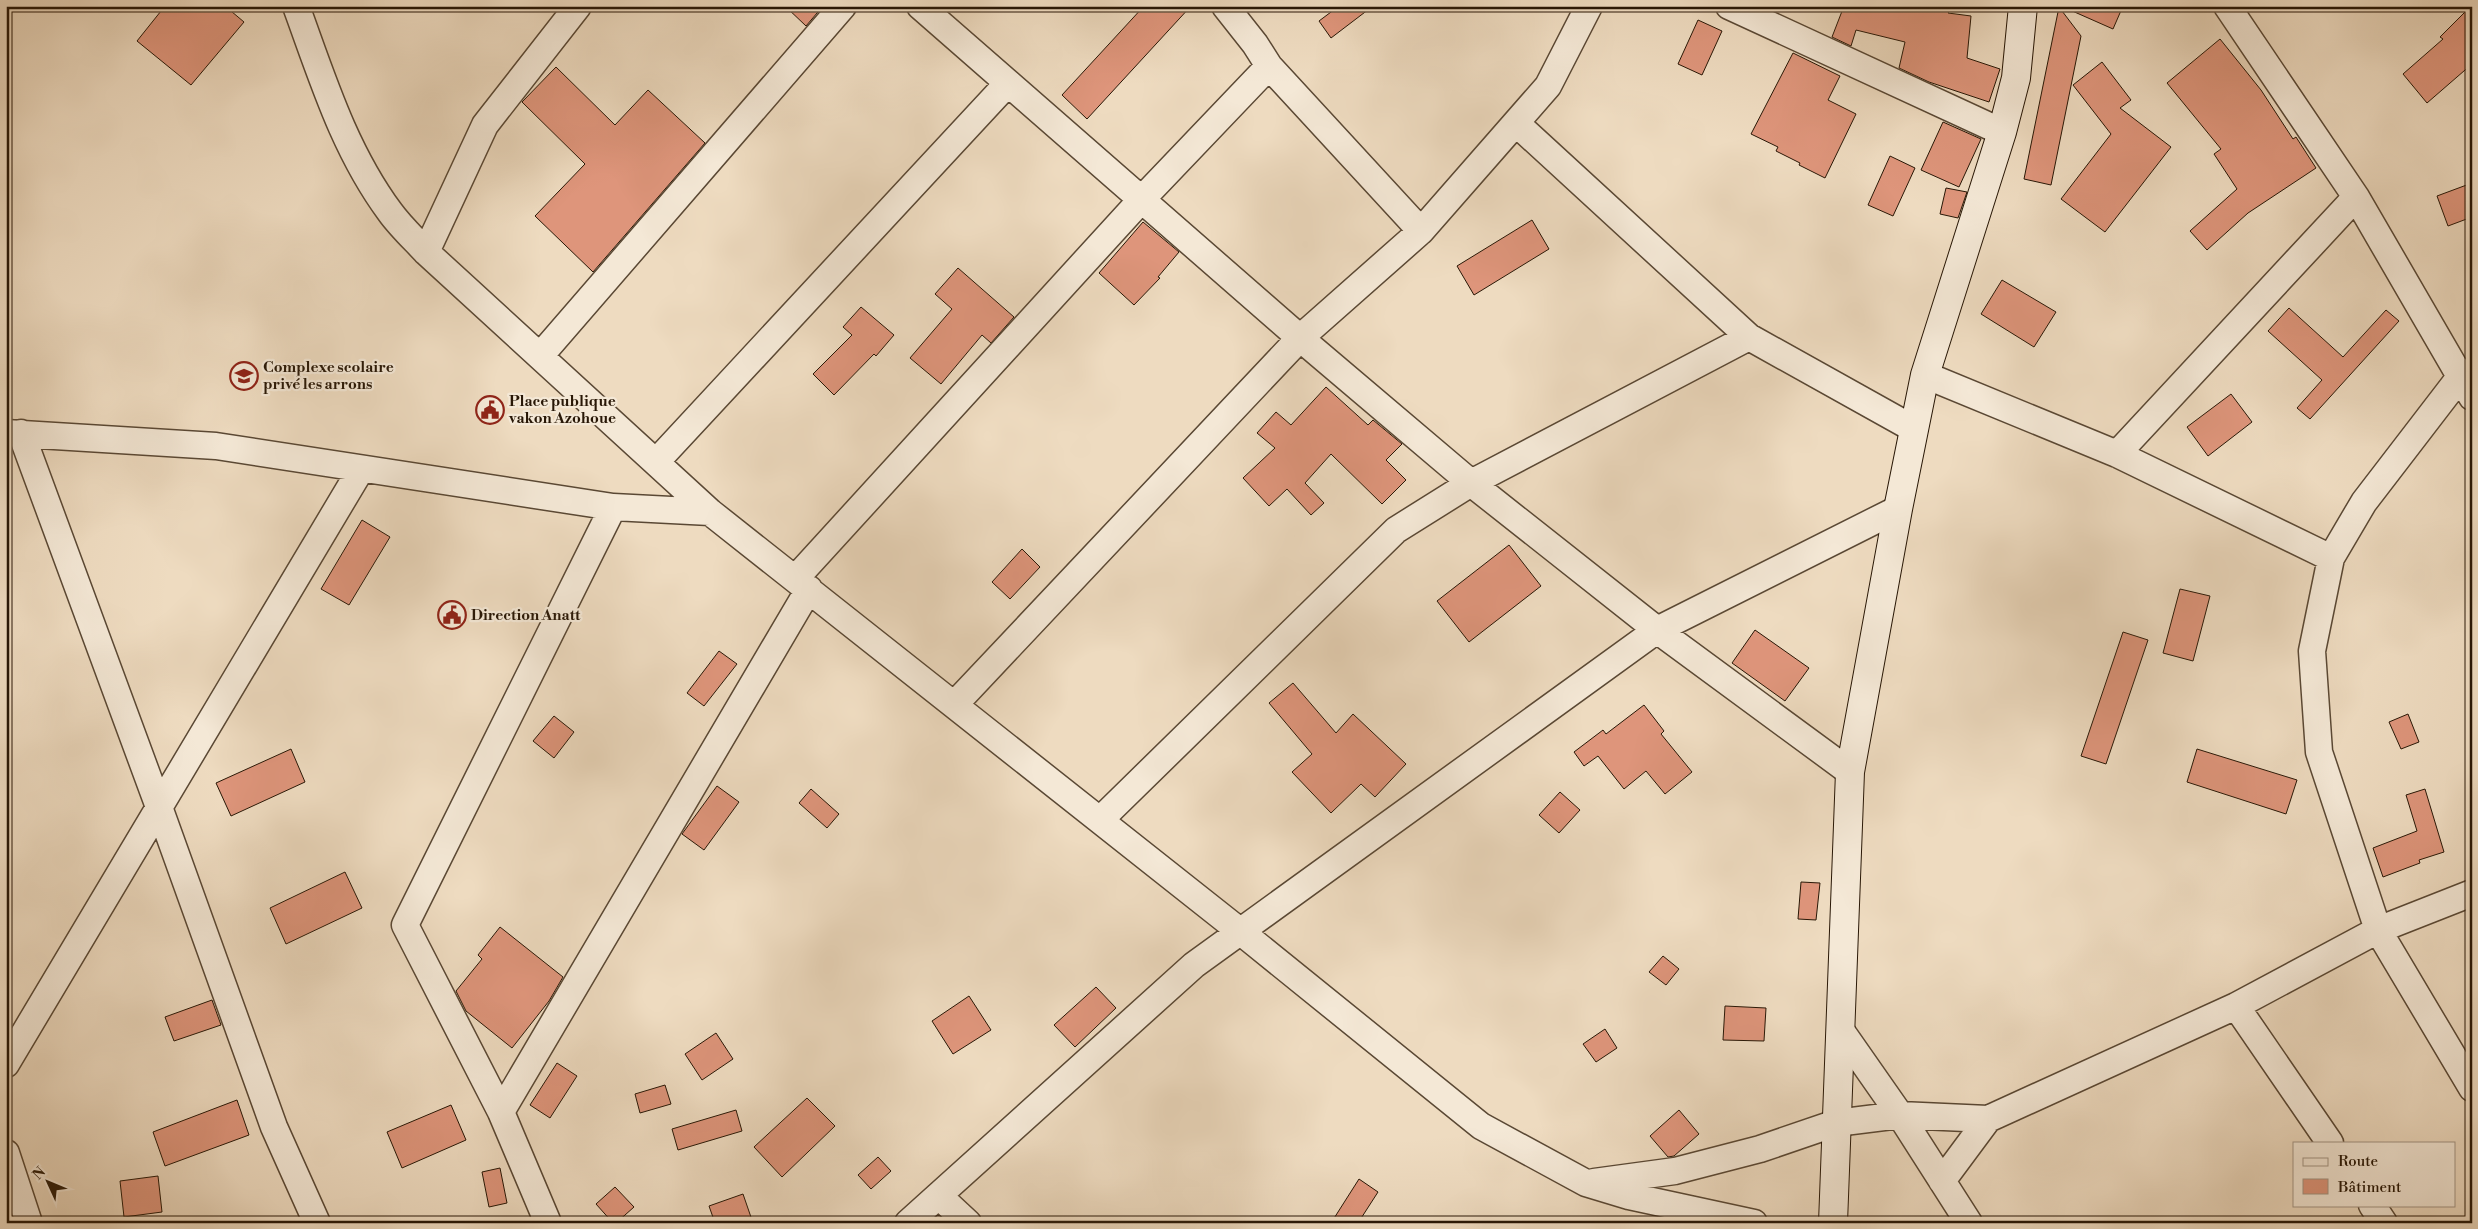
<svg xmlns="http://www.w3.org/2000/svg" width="2478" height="1229" viewBox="0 0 2478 1229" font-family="'Libre Bodoni',serif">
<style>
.building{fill:#de957b;stroke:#281706}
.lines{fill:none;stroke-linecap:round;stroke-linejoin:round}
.street-casing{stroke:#5a4834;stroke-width:29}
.secondary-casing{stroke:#281706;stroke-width:30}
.street{stroke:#f4e8d6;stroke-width:26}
.secondary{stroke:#f4e8d6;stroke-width:28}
.labels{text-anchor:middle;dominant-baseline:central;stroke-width:4.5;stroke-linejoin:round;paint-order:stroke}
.poi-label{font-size:15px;font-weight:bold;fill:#281706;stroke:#f4e8d6;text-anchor:start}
</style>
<rect width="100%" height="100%" fill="#eedbc0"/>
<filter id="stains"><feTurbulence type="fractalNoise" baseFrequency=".004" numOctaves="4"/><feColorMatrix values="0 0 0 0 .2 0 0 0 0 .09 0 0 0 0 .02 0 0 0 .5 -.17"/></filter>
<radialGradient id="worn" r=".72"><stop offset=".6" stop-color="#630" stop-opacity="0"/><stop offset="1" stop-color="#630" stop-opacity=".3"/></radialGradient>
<!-- building -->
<path class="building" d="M165 6H225L244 22 191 85 137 41Z
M785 6H823L806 26Z
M1144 6H1191L1087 119 1062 95Z
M1339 6H1373L1331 38 1319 21Z
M1844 6H1954L1948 13 1971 16 1967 58 2000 69 1989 102 1929 82 1899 68 1905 42 1856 30 1851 46 1832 37Z
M2061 6H2123L2113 29Z
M2471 6 2472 64 2427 103 2403 74 2443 39 2440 37Z
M2059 7 2081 36 2051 185 2024 179Z
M1698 20 1722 31 1702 75 1678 64Z
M2220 39 2261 90 2293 139 2296 137 2316 168 2248 213 2207 250 2190 231 2237 189 2214 154 2221 149 2167 83Z
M1793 53 1840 76 1828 100 1856 114 1825 178 1799 165 1800 163 1776 151 1778 147 1751 134Z
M2102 62 2131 100 2120 108 2171 147 2105 232 2061 199 2111 134 2073 85Z
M556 67 615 125 648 90 705 143 593 272 535 216 585 164 522 102Z
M1943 122 1981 139 1959 187 1921 170Z
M1890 156 1915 168 1893 216 1868 205Z
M2472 183V217L2448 226 2437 196Z
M1946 188 1967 192 1958 218 1940 214Z
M1532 220 1549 249 1474 295 1457 266Z
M1143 222 1179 252 1158 277 1160 278 1134 305 1099 273Z
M958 268 1014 317 991 343 982 335 941 384 910 358 952 309 935 294Z
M2002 280 2056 312 2034 347 1981 314Z
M861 307 894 335 876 356 874 354 834 395 813 374 852 335 843 327Z
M2289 308 2343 357 2386 310 2399 321 2310 419 2297 408 2322 380 2268 331Z
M1326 387 1368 425 1373 420 1402 444 1386 460 1406 480 1382 504 1331 454 1305 483 1324 503 1311 515 1287 489 1269 506 1243 478 1275 448 1257 433 1276 412 1291 425Z
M2231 394 2252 422 2208 456 2187 427Z
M362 520 390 537 349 605 321 589Z
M1509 545 1541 586 1469 642 1437 601Z
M1022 549 1040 567 1010 599 992 582Z
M2180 589 2210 596 2193 661 2163 653Z
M1755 630 1809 668 1785 701 1732 663Z
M2123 632 2148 640 2106 764 2081 756Z
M719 651 737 664 704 706 687 693Z
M1293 683 1336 733 1353 714 1406 764 1375 797 1361 784 1331 813 1292 772 1312 754 1269 703Z
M1644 705 1664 731 1661 734 1692 772 1665 794 1646 771 1624 789 1598 756 1584 766 1574 752 1603 730 1606 734Z
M2408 714 2419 742 2401 749 2389 722Z
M554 716 574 732 554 758 533 741Z
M291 749 305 782 231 816 216 783Z
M2197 749 2297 780 2286 814 2187 782Z
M717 786 739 802 704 850 682 834Z
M811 789 839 814 827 828 799 803Z
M2425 789 2444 852 2419 860 2420 863 2383 877 2373 848 2417 831 2406 795Z
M1560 792 1580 810 1559 833 1539 815Z
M345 872 362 908 286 944 270 908Z
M1801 882 1820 883 1816 920 1798 919Z
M500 927 563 977 549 1001 512 1048 466 1011 456 991 482 959 478 955Z
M1663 956 1679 969 1666 985 1649 972Z
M1096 987 1116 1008 1075 1047 1054 1025Z
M969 996 991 1030 953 1054 932 1021Z
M212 1000 221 1025 174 1041 165 1017Z
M1725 1006 1766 1008 1764 1041 1723 1040Z
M1605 1029 1617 1048 1596 1062 1583 1044Z
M716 1033 733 1059 702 1080 685 1054Z
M557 1063 577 1076 550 1118 530 1105Z
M665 1085 671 1104 640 1113 635 1094Z
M807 1098 835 1126 782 1177 754 1147Z
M237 1100 249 1135 165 1166 153 1132Z
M451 1105 466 1140 402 1168 387 1132Z
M736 1110 742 1131 678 1150 672 1129Z
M1679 1110 1699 1134 1674 1156 1668 1157 1650 1136Z
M878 1157 891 1171 871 1189 858 1175Z
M500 1168 507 1203 489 1207 482 1172Z
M158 1176 162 1212 124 1217 120 1181Z
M1359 1179 1378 1192 1358 1223H1331Z
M615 1187 634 1207 616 1223H613L596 1204Z
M743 1194 753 1223H715L709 1206Z"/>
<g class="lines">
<defs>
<path id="street" d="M296 6C322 77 344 150 390 212 400 226 414 239 426 252L710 512
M920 6 1300 338 1471 483 1657 630 1850 772
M1225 6 1255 44 1269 66 1421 231
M1729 6 2002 132
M2227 6 2356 197 2472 397
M1517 124 1749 337 1914 429
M426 252 485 125 578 6
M540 356 843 6
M2472 371 2460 377 2364 502 2331 558 2312 651 2319 752 2378 930 2472 1088
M1925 375 2117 454 2331 558
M6 433 216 446 613 507 405 925 501 1112 548 1223
M21 433 159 807 274 1127 317 1223
M2117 454 2356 197
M656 462 1008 83
M613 507 710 512 1241 932 1481 1126 1586 1183 1629 1196 1754 1223
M795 579 1142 199 1269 66
M954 705 1300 338 1421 231 1548 86 1589 6
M1100 820 1396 530 1471 483 1749 337
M2236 1006 2330 1143
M1842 1032 1900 1115 1969 1223
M6 1064 361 469
M501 1112 809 589
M6 1153 29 1223
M1942 1181 1988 1119
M1594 1182 1675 1171 1760 1149 1836 1123 1900 1115 1988 1119 2236 1006 2378 930 2472 893
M939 1196 968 1223
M2372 1205 2384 1223
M908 1223 1194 965 1657 630 1898 509"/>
<path id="secondary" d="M1833 1223 1850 772 1898 509 1925 375 2002 132 2016 78 2023 6"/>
</defs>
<!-- street casing -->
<use href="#street" class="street-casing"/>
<!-- secondary casing -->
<use href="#secondary" class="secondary-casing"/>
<!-- street -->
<use href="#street" class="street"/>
<!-- secondary -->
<use href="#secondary" class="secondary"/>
</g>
<!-- icons -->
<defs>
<symbol id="school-ring" viewBox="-11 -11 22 22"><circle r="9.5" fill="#f4e8d6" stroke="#8f2418" stroke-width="1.5"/><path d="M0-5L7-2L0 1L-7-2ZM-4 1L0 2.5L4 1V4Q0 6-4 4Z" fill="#8f2418"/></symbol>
<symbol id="civic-ring" viewBox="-11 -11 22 22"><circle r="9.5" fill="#f4e8d6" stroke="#8f2418" stroke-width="1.5"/><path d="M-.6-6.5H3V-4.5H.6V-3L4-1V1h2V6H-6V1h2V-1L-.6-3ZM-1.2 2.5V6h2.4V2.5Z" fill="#8f2418"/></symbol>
</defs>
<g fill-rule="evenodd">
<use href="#school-ring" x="228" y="360" width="32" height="32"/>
<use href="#civic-ring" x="474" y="394" width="32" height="32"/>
<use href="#civic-ring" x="436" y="599" width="32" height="32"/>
</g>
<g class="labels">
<!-- poi labels -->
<g class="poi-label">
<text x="263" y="367">Complexe scolaire<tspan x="263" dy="17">privé les arrons</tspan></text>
<text x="509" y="401">Place publique<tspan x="509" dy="17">vakon Azohoue</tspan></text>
<text x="471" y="615">Direction Anatt</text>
</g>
</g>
<!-- margin -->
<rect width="2478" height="1229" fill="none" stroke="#eedbc0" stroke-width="25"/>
<rect x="8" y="8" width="2463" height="1214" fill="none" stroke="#281706" stroke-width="2.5"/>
<rect x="12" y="12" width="2453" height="1204" fill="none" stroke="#281706"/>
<!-- legend -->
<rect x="2293" y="1142" width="162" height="65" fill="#f4e8d6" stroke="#a29483"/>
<rect x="2303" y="1158" width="25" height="8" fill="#f4e8d6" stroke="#a29483"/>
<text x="2338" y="1166" font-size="15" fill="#281706">Route</text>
<rect x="2303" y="1179" width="25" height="15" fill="#de957b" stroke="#a29483"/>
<text x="2338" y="1192" font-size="15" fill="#281706">Bâtiment</text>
<!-- north arrow -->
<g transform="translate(48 1182) rotate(314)" stroke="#f4e8d6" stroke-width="4" paint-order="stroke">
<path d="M0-4L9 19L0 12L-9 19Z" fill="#281706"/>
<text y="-8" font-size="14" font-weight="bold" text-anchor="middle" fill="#281706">N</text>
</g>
<rect width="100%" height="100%" filter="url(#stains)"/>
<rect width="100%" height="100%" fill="url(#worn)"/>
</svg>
